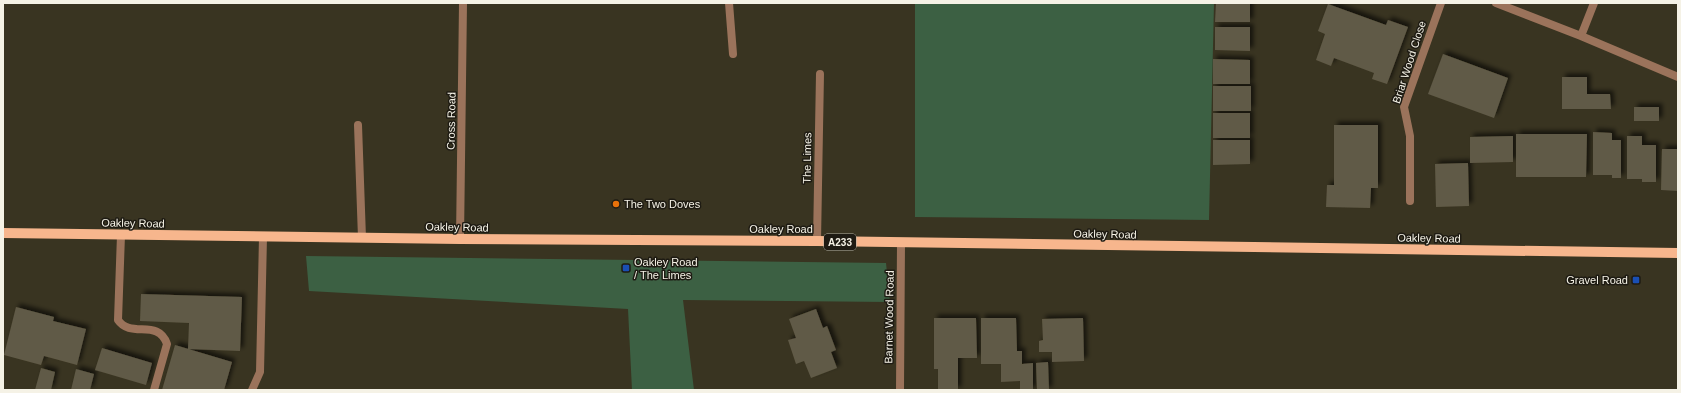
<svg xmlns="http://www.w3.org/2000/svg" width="1681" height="393" viewBox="0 0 1681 393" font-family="Arial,sans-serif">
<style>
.green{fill:#3c6043}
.building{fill:#605a46;filter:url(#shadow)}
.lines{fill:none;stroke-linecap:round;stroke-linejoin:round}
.service{stroke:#9b735b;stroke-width:8}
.minor{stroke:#9b735b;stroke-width:8}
.primary{stroke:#f7b68d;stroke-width:10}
.food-dot{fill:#e8710a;stroke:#1e1b13;stroke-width:1.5}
.transit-dot{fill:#1a4fb4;stroke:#1e1b13;stroke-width:1.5}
.labels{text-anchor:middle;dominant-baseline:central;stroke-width:3;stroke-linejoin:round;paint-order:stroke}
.shield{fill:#1e1b13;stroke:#b4b2a7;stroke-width:1}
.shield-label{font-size:10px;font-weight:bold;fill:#f5f2e6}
.street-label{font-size:11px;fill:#f5f2e6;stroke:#1e1b13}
.poi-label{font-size:11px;fill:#f5f2e6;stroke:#1e1b13;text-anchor:start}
</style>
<defs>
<filter id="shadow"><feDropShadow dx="3.5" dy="-3.5" stdDeviation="2" flood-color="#0009"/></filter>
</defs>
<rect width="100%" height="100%" fill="#393421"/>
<!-- green -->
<path class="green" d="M915 3H1214L1209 220 915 217Z
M306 256 886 263 890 302 683 300 694 390H632L628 309 309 291Z"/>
<!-- building -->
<path class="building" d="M1216 3H1250V22H1215Z
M1328 4 1386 25 1388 20 1408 27 1387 84 1372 79 1374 73 1334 58 1331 66 1316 60 1325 34 1318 31Z
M1215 27H1250V51L1215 50Z
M1443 54 1508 78 1494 118 1428 94Z
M1213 59 1250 60V84H1213Z
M1562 77H1587V94H1610L1611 109H1562Z
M1213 86H1251V111H1213Z
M1634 107H1659V121H1634Z
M1213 113H1250V138H1213Z
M1334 125H1378V188H1371L1370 208 1326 207 1327 185H1334Z
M1593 132 1612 133V140H1621V178H1612V175H1593Z
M1516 134H1587L1586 177H1516Z
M1513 136V162L1470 163V137Z
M1627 136H1642V145H1656V182H1642V179H1627Z
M1213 140H1250V164L1213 165Z
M1662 149H1678V191L1661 190Z
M1468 163 1469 206 1436 207 1435 164Z
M141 294 242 297 240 351 188 349 189 323 140 321Z
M16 307 54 317 53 321 86 329 77 365 44 356 41 365 4 355Z
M816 309 823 328 827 326 836 350 831 352 837 368 811 378 804 361 796 364 788 340 796 338 789 319Z
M934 318H976L977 358H958V390H938V369H934Z
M981 318H1016L1017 351H1022V364L1033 363V390H1020V381L1001 382V364H981Z
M1083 318 1084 361 1052 362V352H1039V341L1043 340 1042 319Z
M175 345 232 362 224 390H162Z
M102 348 152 363 146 385 95 370Z
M1048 362 1049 390H1037L1036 363Z
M41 368 55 372 51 390H35Z
M76 369 94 374 90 390H71Z"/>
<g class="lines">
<!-- service -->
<path class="service" d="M358 125 362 238
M121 235 118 320C131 339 158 318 167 344L154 390
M252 390 260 372 263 237"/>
<!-- minor -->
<path class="minor" d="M729 3 733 54
M1496 3 1581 36 1678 77
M1581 36 1594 3
M1410 201V136L1404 107 1441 3
M460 239 463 3
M817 241 820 74
M900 390 901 243"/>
<!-- primary -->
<path class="primary" d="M3 233 460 239 817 241 1678 253"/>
</g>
<!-- markers -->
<circle class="food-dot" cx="616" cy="204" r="4"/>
<g class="transit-dot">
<rect x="622" y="264" width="8" height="8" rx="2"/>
<rect x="1632" y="276" width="8" height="8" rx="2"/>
</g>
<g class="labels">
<!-- shield labels -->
<rect class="shield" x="824" y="234" width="32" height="16" rx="3"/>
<g class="shield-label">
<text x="840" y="242">A233</text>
</g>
<!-- street labels -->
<g class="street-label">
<text transform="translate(1409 62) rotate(-72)">Briar Wood Close</text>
<text transform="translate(451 121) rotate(-89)">Cross Road</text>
<text transform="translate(807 158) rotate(-89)">The Limes</text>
<text transform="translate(133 223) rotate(1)">Oakley Road</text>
<text transform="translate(457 227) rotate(1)">Oakley Road</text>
<text x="781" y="229">Oakley Road</text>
<text transform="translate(1105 234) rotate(1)">Oakley Road</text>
<text transform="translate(1429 238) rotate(1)">Oakley Road</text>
<text transform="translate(889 317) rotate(-89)">Barnet Wood Road</text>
</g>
<!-- poi labels -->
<g class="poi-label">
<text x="624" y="204">The Two Doves</text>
<text x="634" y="262">Oakley Road<tspan x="634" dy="13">/ The Limes</tspan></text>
<text x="1628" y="280" text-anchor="end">Gravel Road</text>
</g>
</g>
<!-- border -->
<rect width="1681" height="393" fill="none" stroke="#f5f2e6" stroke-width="8"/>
</svg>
